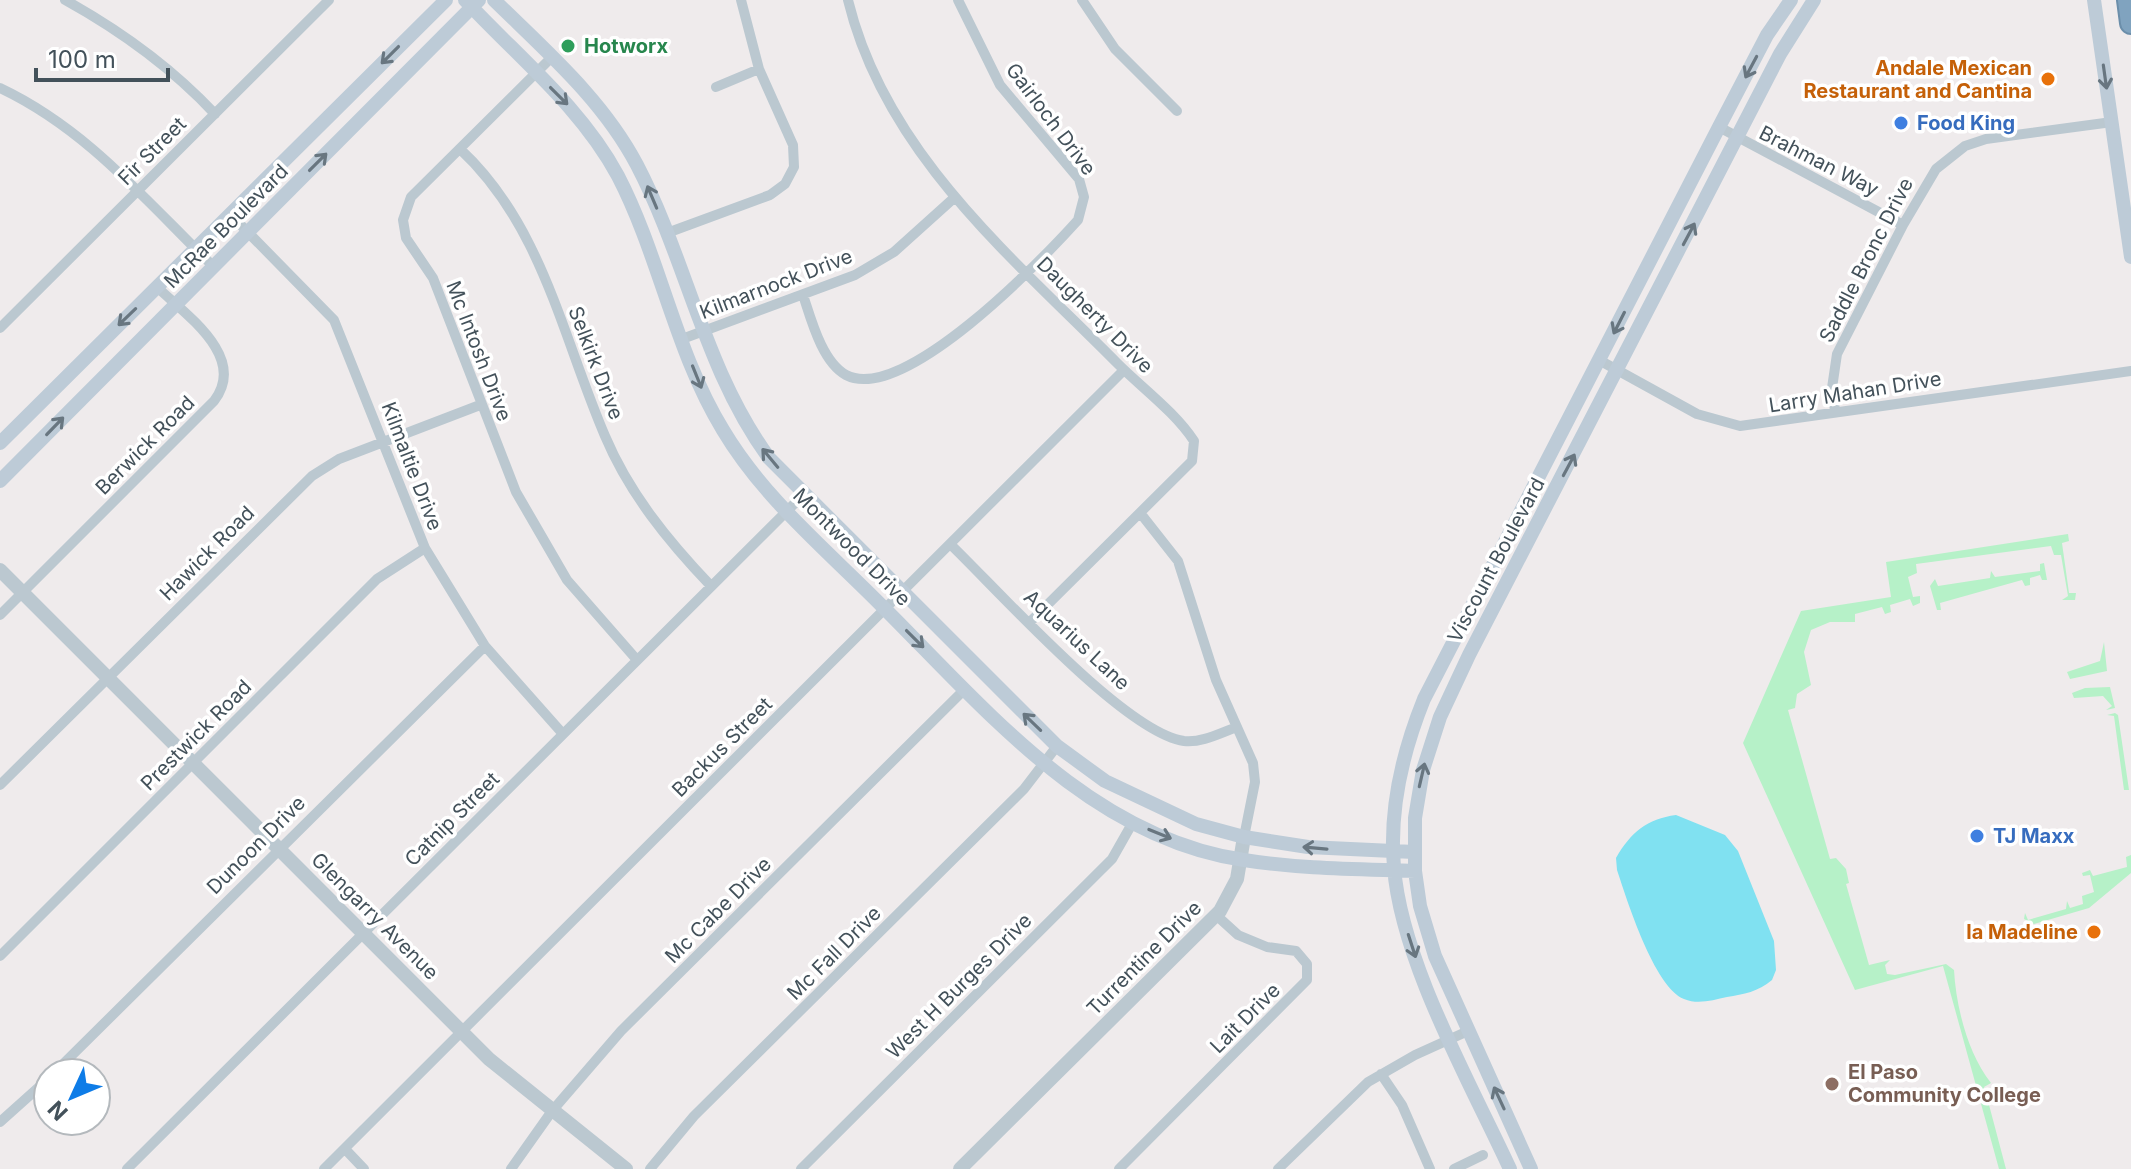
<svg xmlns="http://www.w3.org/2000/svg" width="2131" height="1169" viewBox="0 0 2131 1169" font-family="Inter,sans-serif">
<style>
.green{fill:#b6f1c8}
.water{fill:#80e1f1}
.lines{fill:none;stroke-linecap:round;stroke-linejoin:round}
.motorway-casing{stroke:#6b8eaa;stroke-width:24}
.minor{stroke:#bbc8d0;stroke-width:10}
.tertiary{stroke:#bbc8d0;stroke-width:14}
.secondary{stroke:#bdcbd7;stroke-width:14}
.motorway{stroke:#80a3bf;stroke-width:20}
.oneway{stroke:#687680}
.leisure-dot{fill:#2e9e5b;stroke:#fff;stroke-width:3}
.food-dot{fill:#e8710a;stroke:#fff;stroke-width:3}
.shop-dot{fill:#3f7fe0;stroke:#fff;stroke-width:3}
.education-dot{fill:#8d6e63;stroke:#fff;stroke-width:3}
.labels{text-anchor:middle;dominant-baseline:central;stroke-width:7;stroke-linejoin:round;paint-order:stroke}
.leisure-label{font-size:20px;font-weight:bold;fill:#27864d;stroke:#fff;text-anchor:start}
.food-label{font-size:20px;font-weight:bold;fill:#c56008;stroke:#fff;text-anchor:end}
.street-label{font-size:20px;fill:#43515a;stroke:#fff}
.shop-label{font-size:20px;font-weight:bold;fill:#366cbe;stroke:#fff;text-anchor:start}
.education-label{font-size:20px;font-weight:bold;fill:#785e54;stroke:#fff;text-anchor:start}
</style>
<rect width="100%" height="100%" fill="#efebec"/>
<!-- green -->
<path class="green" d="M2068 534 2069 541 2062 543 2069 593H2076L2075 600H2062L2068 596 2061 555H2054L2051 546 1916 564 1917 573 1908 577 1913 597 1920 596V603L1913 606 1910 599 1890 605 1891 612 1885 614 1882 607 1855 614V622H1830L1811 630 1804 652 1811 685 1797 694 1795 708 1788 710 1830 859 1836 858 1846 869 1849 883 1846 884 1869 965 1890 960 1885 965 1887 974 1895 975 1946 964 1954 970C1956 1007 1968 1054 1991 1083L1984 1087 1987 1097H1995L1988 1101 2006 1169H1999L1943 966 1855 990 1743 743 1801 611 1891 597 1886 562Z
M2044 563 2047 580H2042L2040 575 2030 578V585L2025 586 2022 580 1940 603 1941 610H1937L1930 586 1935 579 1938 586 1990 578 1991 571 1995 577 2040 571V564Z
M2104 642 2107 671 2070 679 2067 672 2100 661Z
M2110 687 2115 708 2106 710 2112 706 2103 696 2074 698 2072 693 2085 688Z
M2115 713 2118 715 2129 790H2124L2114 716 2107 715Z
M2131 855V873L2089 908 2034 924 2024 919 2025 913 2028 920 2066 909 2067 901 2070 908 2083 904 2082 896 2094 892 2090 875 2083 876 2082 873 2090 870 2093 876 2127 867 2126 857Z"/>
<!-- water -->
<path class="water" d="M1676 815 1725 835 1738 851 1774 941 1776 970 1772 980C1758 992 1744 994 1727 997 1713 1000 1698 1005 1684 999 1654 987 1627 900 1617 870L1616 858C1631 832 1647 819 1676 815Z"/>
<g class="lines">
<defs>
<path id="motorway" d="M2128 0 2131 23"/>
</defs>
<!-- motorway casing -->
<use href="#motorway" class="motorway-casing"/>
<!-- minor -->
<path class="minor" d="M65 0C121 31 171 67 215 114
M848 0C885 153 1012 257 1117 363 1142 388 1175 412 1194 441L1192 461 1030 622
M1082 0 1115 49 1177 111
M552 57 411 197 403 220 406 238 433 278 516 492 567 580 637 660
M716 87 759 69
M0 88C87 129 146 201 214 267
M1719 127 1903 225
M460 149C542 225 562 336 605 436 629 493 668 541 711 586
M230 214 334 320 425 548 485 646 563 734
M667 233 770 195 785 184 794 167 793 145 759 69 741 0
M803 295C811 319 822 362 846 375 903 405 1042 260 1078 220L1084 197 1079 179 1000 85 958 0
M0 328 329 0
M682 339 855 275 894 252 954 198
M1599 360 1697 414 1740 426 2131 371
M1835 411 1832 388 1837 354 1903 225 1936 169 1965 146 1986 139 2112 122
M1141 514 1178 561 1216 680 1253 763 1255 782 1244 837
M950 544C997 589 1125 733 1184 741 1202 743 1220 733 1237 727
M0 615 214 401C248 357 186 315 157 287
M0 785 312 476 339 459 480 405
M0 956 377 579 425 548
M54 1073 485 646
M1381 1074 1402 1105 1430 1169
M0 1122 48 1079
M345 1149 364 1169
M127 1169 803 495
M324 1169 1124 370
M511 1169 552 1111 621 1031 965 689
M650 1169 694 1116 1024 789 1057 746
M801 1169 1112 859 1133 822
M1119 1169 1307 980V964L1296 951 1267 947 1238 935 1216 915
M1278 1169 1368 1082 1415 1055 1468 1031
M1454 1169 1483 1155"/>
<!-- tertiary -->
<path class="tertiary" d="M0 570 489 1059 626 1169
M960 1169 1220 911 1237 879 1244 837"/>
<!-- secondary -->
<path class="secondary" d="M465 0C518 57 581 107 618 176 660 257 675 352 723 430 764 499 828 551 884 608 986 710 1092 838 1244 860 1300 869 1358 869 1415 871
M494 0C546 51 603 100 637 165 687 261 704 369 769 458L1057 746 1105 781 1196 824 1244 837 1308 847 1414 852
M2094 0 2131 257
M0 443 446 0
M0 481 479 0
M1510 1169C1470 1082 1401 961 1394 867 1389 810 1403 751 1424 699L1719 127 1767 35 1791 0
M1531 1169 1435 956 1420 906 1415 871V818L1423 770 1440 717 1469 655 1780 54 1814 0"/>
<!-- motorway -->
<use href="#motorway" class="motorway"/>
</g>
<!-- one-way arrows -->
<defs><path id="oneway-shaft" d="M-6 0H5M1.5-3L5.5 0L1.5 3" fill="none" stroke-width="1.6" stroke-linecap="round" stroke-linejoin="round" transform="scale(2)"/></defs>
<g class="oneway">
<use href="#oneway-shaft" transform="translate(390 55) rotate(135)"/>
<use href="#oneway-shaft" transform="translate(1751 67) rotate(118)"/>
<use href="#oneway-shaft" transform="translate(2105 77) rotate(82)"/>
<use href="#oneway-shaft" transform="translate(559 96) rotate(45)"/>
<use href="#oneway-shaft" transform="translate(318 162) rotate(-45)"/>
<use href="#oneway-shaft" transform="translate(652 197) rotate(-113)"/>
<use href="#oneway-shaft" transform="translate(1689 234) rotate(-62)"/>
<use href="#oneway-shaft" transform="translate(127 317) rotate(136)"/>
<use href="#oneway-shaft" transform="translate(1619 323) rotate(117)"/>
<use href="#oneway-shaft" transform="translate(697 377) rotate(68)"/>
<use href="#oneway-shaft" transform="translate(55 426) rotate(-46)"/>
<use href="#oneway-shaft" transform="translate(770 458) rotate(-130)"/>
<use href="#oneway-shaft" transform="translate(1569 465) rotate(-62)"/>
<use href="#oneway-shaft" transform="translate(915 639) rotate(45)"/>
<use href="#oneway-shaft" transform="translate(1032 722) rotate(-136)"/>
<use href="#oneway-shaft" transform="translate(1422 775) rotate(-77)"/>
<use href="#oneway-shaft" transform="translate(1160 834) rotate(22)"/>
<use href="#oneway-shaft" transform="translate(1315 848) rotate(-175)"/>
<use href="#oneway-shaft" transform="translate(1412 946) rotate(72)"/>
<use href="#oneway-shaft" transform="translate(1499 1098) rotate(-115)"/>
</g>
<!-- markers -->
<circle class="leisure-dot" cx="568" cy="46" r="8"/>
<g class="food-dot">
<circle cx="2048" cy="79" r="8"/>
<circle cx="2094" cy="932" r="8"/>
</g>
<g class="shop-dot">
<circle cx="1901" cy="123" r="8"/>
<circle cx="1977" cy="836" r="8"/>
</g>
<circle class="education-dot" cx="1832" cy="1084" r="8"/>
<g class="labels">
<!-- leisure labels -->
<g class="leisure-label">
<text x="584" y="46">Hotworx</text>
</g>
<!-- food labels -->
<g class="food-label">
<text x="2032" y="68">Andale Mexican<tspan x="2032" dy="23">Restaurant and Cantina</tspan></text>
<text x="2078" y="932">la Madeline</text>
</g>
<!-- street labels -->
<g class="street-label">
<text transform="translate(1051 119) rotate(53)">Gairloch Drive</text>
<text transform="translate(152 151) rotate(-45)">Fir Street</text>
<text transform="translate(1819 161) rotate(27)">Brahman Way</text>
<text transform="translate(226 226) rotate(-45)">McRae Boulevard</text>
<text transform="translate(1866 260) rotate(-63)">Saddle Bronc Drive</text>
<text transform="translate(776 284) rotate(-21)">Kilmarnock Drive</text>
<text transform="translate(1095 315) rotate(45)">Daugherty Drive</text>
<text transform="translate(479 351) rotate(69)">Mc Intosh Drive</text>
<text transform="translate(596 363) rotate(69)">Selkirk Drive</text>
<text transform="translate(1855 392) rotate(-9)">Larry Mahan Drive</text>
<text transform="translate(145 445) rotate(-45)">Berwick Road</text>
<text transform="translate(412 466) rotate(69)">Kilmaltie Drive</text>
<text transform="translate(852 547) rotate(45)">Montwood Drive</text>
<text transform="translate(207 553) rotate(-45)">Hawick Road</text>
<text transform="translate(1496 560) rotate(-62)">Viscount Boulevard</text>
<text transform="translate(1077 640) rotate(43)">Aquarius Lane</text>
<text transform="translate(196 735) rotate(-45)">Prestwick Road</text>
<text transform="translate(722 747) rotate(-45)">Backus Street</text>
<text transform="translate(452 819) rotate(-45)">Catnip Street</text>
<text transform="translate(256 845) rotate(-45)">Dunoon Drive</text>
<text transform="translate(718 910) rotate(-45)">Mc Cabe Drive</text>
<text transform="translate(375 916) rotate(45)">Glengarry Avenue</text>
<text transform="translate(834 953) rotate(-45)">Mc Fall Drive</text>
<text transform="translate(1144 958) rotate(-45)">Turrentine Drive</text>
<text transform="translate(959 986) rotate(-45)">West H Burges Drive</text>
<text transform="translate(1245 1018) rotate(-45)">Lait Drive</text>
</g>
<!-- shop labels -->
<g class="shop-label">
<text x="1917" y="123">Food King</text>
<text x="1993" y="836">TJ Maxx</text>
</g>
<!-- education labels -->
<g class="education-label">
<text x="1848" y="1072">El Paso<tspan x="1848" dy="23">Community College</tspan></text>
</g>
</g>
<!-- north arrow -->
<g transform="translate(72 1097) rotate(226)"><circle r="38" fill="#ffffff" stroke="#b4b9bd" stroke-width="2"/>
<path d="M0-6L14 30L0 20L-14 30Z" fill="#0e7ce7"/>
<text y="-12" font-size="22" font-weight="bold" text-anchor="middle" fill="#43515a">N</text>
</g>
<!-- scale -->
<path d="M36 68v12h132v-12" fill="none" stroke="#43515a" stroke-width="4"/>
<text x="48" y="68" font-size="24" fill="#43515a" stroke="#ffffff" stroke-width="6" paint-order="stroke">100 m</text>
</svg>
